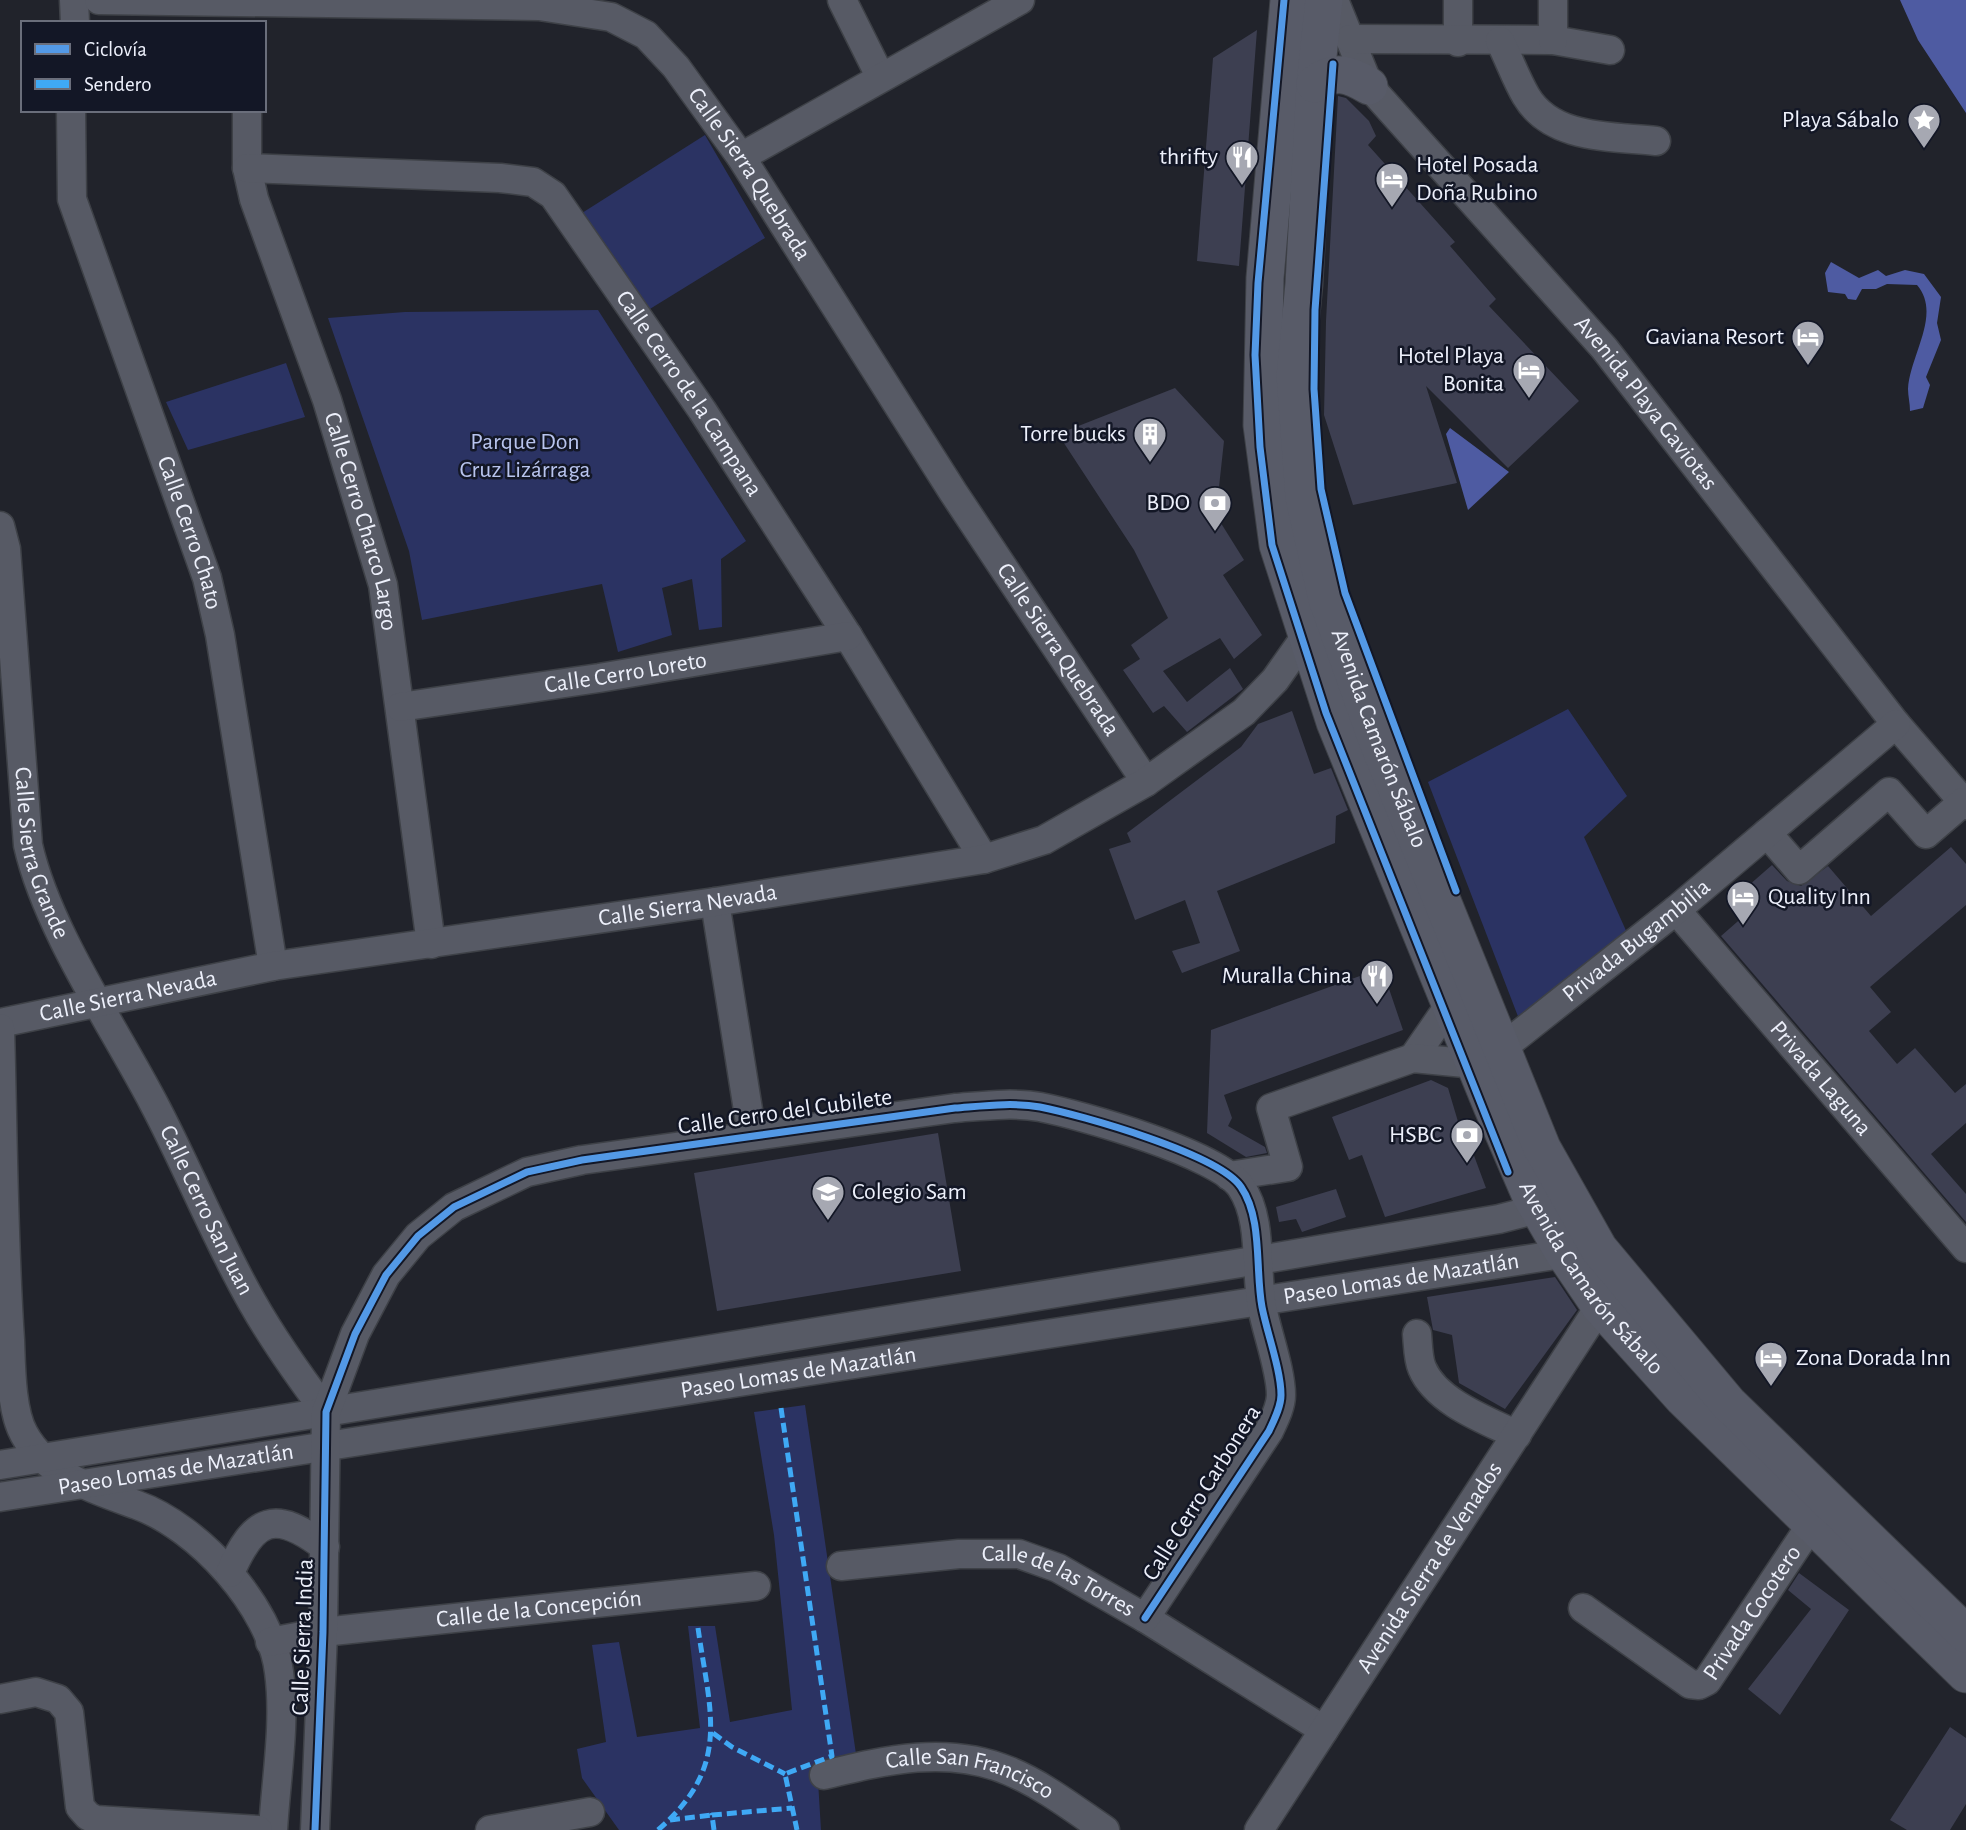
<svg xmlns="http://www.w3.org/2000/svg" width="1966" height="1830" viewBox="0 0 1966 1830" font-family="'Alegreya Sans',sans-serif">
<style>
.green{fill:#2b3363}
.water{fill:#4e5ba2}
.building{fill:#3d3f51}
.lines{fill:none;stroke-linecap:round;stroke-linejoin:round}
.minor-casing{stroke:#3e4147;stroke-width:31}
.major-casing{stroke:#3e4147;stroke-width:39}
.minor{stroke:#575a65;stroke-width:28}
.major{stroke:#585b68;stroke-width:37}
.quiet{stroke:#3fa9f5;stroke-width:5;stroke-dasharray:10 5;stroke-linecap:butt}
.cycleway-casing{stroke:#131726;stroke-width:11}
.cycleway{stroke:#5399e6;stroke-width:7}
.labels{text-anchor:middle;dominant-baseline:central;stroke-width:5;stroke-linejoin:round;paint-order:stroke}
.poi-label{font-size:24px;fill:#edf0fb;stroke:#131726;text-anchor:end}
.street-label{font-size:24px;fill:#edf0fb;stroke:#131726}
.park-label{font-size:24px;fill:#b8c4ee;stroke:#131726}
</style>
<rect width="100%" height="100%" fill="#21232b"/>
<!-- green -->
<path class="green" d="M705 135 765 238 645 312 582 213Z
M598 310 746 541 721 559 722 627 699 630 692 579 662 588 672 635 618 652 602 584 422 620 409 551 328 318 405 312Z
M286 363 305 417 188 450 166 402Z
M1568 709 1627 796 1584 837 1628 935 1519 1019 1428 782Z
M805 1405 856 1754 817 1764 821 1830H619L582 1778 577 1749 606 1742 592 1645 619 1642 637 1737 700 1728 688 1626H715L730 1722 792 1710 774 1535 754 1412Z"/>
<!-- water -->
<path class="water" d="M1900 0H1966V113L1918 40Z
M1831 262 1859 278 1878 270 1886 276 1905 270 1924 274 1941 297 1937 323 1941 340 1926 377 1930 385 1923 408 1910 411C1910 403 1908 396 1908 389 1910 355 1942 314 1917 285L1887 284 1876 289H1862L1856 300 1848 299 1845 294 1828 292 1825 273Z
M1450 428 1509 472 1468 510 1446 434Z"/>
<!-- building -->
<path class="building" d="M1257 30 1239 266 1197 261 1213 58Z
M1338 96 1346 98 1369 121 1376 136 1368 145 1455 242 1450 246 1496 299 1489 306 1579 401 1508 468 1426 386 1457 483 1353 505 1324 415 1326 321Z
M1175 388 1224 441 1219 487 1204 496 1244 560 1223 575 1262 635 1234 659 1220 638 1163 671 1187 702 1230 668 1243 689 1187 732 1164 706 1153 713 1123 670 1140 659 1131 645 1168 618 1134 550 1058 434Z
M1292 711 1314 774 1331 768 1348 810 1336 816 1335 843 1217 891 1240 951 1182 973 1172 951 1200 943 1185 900 1135 920 1109 849 1131 842 1127 833 1241 747 1258 724Z
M1951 847 1966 864V905L1870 987 1891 1012 1869 1031 1897 1064 1915 1048 1955 1093 1966 1084V1123L1931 1154 1966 1194V1222L1721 936 1753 908 1740 893 1772 865 1787 881 1801 886 1828 866 1871 916Z
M1382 968 1403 1030 1224 1095 1232 1118 1228 1126 1265 1147 1267 1153 1246 1157 1207 1133 1211 1030Z
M1431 1080 1448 1088 1462 1135 1466 1134 1486 1188 1385 1217 1362 1155 1349 1160 1332 1117Z
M938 1133 961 1271 717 1311 694 1173Z
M1336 1189 1346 1217 1302 1232 1296 1219 1279 1222 1276 1207Z
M1555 1277 1577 1310 1505 1409 1459 1383 1452 1335 1433 1330 1427 1297Z
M1799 1573 1849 1610 1780 1715 1748 1689 1811 1609 1788 1590Z
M1950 1727 1966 1738V1804L1950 1830H1907L1890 1820Z"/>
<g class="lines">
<defs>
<g id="minor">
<path d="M74 0 75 23"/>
<path id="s1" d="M99 0 539 6 611 17 646 35 676 67 741 157 953 492 1146 782"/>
<path d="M842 0 880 76"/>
<path id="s2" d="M1334 0 1369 86 1604 348 1896 724 1966 805"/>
<path d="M1458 0V42"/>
<path d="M1350 39 1553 40 1610 50"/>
<path d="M1553 40V0"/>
<path d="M1500 41C1509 59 1516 79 1526 96 1552 140 1612 136 1656 141"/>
<path id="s3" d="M71 110 72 199 207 578 220 635 273 966"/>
<path id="s4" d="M247 110V168L254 199 327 400 383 585 431 944"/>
<path d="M741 157 1020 0"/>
<path id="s5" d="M247 168 500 178 533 182 553 195 702 410 848 636 984 859"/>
<path id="s6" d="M0 526 6 549 28 845C47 929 112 1024 153 1102 188 1168 215 1237 252 1302 274 1341 299 1376 326 1412"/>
<path id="s7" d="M400 707 599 678 848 636"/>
<path d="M1767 833 1799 870 1889 792 1926 834 1963 802"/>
<path d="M715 902 752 1135"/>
<path id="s8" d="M1676 910 1966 1248"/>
<path id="s9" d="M0 1023 273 966 715 902 984 859 1044 840 1146 782 1244 712 1275 680 1306 636"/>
<path d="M0 1028C3 1132 3 1236 10 1340 11 1366 11 1411 24 1434 46 1475 95 1490 137 1505 198 1527 271 1606 279 1672 286 1723 276 1778 273 1830"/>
<path id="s10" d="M1502 1048 1676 910 1896 724"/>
<path d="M1413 1058 1451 1003"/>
<path d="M1229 1176 1288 1167 1271 1108 1413 1058 1475 1064"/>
<path d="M1417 1334C1418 1344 1418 1359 1422 1368 1436 1402 1486 1420 1517 1435"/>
<path d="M0 1465 1259 1260 1499 1219 1557 1204"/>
<path id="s11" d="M0 1497 1581 1251"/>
<path id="s12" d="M841 1566 959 1554H1019L1058 1568 1145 1618 1324 1730"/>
<path d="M230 1573C254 1517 275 1509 325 1547"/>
<path id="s13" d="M1583 1608 1690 1684 1699 1685 1707 1681 1811 1525"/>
<path id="s14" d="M270 1642 323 1632 756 1586"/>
<path d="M0 1699 36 1692 58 1699 69 1712 80 1807 88 1816 96 1820 258 1830"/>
<path id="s15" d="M824 1775C886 1760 948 1745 1009 1771 1043 1785 1074 1809 1105 1830"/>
<path d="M315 1830 323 1632 326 1412 355 1334 386 1275 418 1236 454 1207 527 1172 582 1160 955 1108C982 1106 1013 1102 1040 1107 1081 1115 1219 1154 1241 1187 1263 1219 1255 1270 1262 1307 1267 1333 1281 1370 1281 1395 1281 1407 1274 1420 1269 1431L1145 1618"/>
<path d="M490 1830 590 1812"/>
<path id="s16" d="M1259 1830 1600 1306"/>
</g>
<g id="major">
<path id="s17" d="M1289 0 1265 278 1262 425 1278 545 1335 722 1492 1106 1530 1194 1564 1253 1600 1306 1683 1398 1966 1674"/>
<path id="s18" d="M1324 0 1315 84 1304 284 1295 376 1304 498 1327 599 1377 740 1542 1148 1599 1249 1728 1403 1966 1634"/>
<path d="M1315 84C1334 69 1349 74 1369 86"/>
</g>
</defs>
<!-- minor casing -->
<use href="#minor" class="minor-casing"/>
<!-- major casing -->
<use href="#major" class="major-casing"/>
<!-- minor -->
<use href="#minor" class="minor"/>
<!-- major -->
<use href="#major" class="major"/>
<!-- quiet -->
<path class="quiet" d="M781 1408 832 1756 785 1774 797 1830
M713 1733 732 1747 785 1774
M670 1820 712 1815
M658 1830C732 1766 710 1713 698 1628
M714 1830 712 1815 792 1808"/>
<defs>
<path id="cycleway" d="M1284 0 1258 283 1255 355 1260 447 1272 545 1326 713 1508 1172
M1333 64 1315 310 1314 389 1321 489 1345 593 1456 891
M315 1830 323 1632 326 1412 355 1334 386 1275 418 1236 454 1207 527 1172 582 1160 955 1108C982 1106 1013 1102 1040 1107 1081 1115 1219 1154 1241 1187 1263 1219 1255 1270 1262 1307 1267 1333 1281 1370 1281 1395 1281 1407 1274 1420 1269 1431L1145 1618"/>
</defs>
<!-- cycleway casing -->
<use href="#cycleway" class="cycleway-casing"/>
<!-- cycleway -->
<use href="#cycleway" class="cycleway"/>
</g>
<!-- icons -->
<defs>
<symbol id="sight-pin" viewBox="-11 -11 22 30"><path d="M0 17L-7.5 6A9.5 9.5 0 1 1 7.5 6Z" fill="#a6a8b2" stroke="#131726"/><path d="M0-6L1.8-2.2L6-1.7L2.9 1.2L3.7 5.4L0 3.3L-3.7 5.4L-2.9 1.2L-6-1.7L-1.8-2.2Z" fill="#fff"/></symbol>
<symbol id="restaurant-pin" viewBox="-11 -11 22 30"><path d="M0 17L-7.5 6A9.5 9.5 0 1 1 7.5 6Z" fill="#a6a8b2" stroke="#131726"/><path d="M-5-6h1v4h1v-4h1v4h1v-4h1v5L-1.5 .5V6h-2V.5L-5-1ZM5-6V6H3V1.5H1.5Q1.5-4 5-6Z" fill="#fff"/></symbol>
<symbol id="hotel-pin" viewBox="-11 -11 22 30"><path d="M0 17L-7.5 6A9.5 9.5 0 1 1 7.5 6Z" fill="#a6a8b2" stroke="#131726"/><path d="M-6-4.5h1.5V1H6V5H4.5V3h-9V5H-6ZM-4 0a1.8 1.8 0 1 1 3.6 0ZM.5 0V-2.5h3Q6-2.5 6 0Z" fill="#fff"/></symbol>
<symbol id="building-pin" viewBox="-11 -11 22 30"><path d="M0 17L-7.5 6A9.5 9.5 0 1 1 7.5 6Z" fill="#a6a8b2" stroke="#131726"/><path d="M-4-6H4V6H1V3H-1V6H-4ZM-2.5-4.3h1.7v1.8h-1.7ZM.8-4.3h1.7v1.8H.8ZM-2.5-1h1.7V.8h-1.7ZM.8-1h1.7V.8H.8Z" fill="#fff"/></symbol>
<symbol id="bank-pin" viewBox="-11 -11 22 30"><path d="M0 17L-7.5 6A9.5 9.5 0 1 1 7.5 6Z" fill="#a6a8b2" stroke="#131726"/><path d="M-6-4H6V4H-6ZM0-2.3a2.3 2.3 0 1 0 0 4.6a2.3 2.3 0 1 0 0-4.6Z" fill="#fff"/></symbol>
<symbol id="school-pin" viewBox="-11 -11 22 30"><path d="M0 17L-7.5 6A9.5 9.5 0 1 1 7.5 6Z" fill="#a6a8b2" stroke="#131726"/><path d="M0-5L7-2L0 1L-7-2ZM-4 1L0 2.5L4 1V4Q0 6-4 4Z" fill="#fff"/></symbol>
</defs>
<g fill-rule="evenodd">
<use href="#sight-pin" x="1905" y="101" width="38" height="52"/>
<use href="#restaurant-pin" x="1223" y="138" width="38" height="52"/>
<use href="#hotel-pin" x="1373" y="160" width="38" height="52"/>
<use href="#hotel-pin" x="1789" y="318" width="38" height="52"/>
<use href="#hotel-pin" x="1510" y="351" width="38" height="52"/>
<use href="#building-pin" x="1131" y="415" width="38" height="52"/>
<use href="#bank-pin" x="1196" y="484" width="38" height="52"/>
<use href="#hotel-pin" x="1724" y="878" width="38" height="52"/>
<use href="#restaurant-pin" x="1358" y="957" width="38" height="52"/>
<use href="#bank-pin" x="1448" y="1116" width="38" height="52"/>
<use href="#school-pin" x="809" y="1173" width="38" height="52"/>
<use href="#hotel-pin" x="1752" y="1339" width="38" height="52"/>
</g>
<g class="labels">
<!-- poi labels -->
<g class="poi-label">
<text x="1899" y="120">Playa Sábalo</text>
<text x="1218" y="157">thrifty</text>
<text x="1416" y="165" text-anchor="start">Hotel Posada<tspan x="1416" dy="28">Doña Rubino</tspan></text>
<text x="1784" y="337">Gaviana Resort</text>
<text x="1504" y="356">Hotel Playa<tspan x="1504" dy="28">Bonita</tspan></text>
<text x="1126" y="434">Torre bucks</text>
<text x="1190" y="503">BDO</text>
<text x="1768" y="897" text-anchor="start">Quality Inn</text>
<text x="1352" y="976">Muralla China</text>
<text x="1442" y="1135">HSBC</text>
<text x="852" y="1192" text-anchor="start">Colegio Sam</text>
<text x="1796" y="1358" text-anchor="start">Zona Dorada Inn</text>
</g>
<!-- street labels -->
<g class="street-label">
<text stroke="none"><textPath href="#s1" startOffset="726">Calle Sierra Quebrada</textPath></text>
<text stroke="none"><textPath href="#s5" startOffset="551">Calle Cerro de la Campana</textPath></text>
<text stroke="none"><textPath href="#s2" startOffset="514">Avenida Playa Gaviotas</textPath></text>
<text stroke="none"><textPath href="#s4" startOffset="430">Calle Cerro Charco Largo</textPath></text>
<text stroke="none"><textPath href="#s3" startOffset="443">Calle Cerro Chato</textPath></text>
<text stroke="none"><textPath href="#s1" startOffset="1293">Calle Sierra Quebrada</textPath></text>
<text stroke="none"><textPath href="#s7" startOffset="228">Calle Cerro Loreto</textPath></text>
<text stroke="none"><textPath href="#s18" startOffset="752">Avenida Camarón Sábalo</textPath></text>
<text stroke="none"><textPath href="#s6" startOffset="331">Calle Sierra Grande</textPath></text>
<text stroke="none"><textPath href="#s9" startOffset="698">Calle Sierra Nevada</textPath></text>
<text stroke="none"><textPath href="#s10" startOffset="172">Privada Bugambilia</textPath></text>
<text stroke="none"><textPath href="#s9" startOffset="131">Calle Sierra Nevada</textPath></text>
<text stroke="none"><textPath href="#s8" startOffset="222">Privada Laguna</textPath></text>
<text transform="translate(785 1112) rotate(-8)">Calle Cerro del Cubilete</text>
<text stroke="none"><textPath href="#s6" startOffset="728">Calle Cerro San Juan</textPath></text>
<text stroke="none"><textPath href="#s17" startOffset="1348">Avenida Camarón Sábalo</textPath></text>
<text stroke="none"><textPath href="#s11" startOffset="1418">Paseo Lomas de Mazatlán</textPath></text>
<text stroke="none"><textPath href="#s11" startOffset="808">Paseo Lomas de Mazatlán</textPath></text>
<text stroke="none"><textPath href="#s11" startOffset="178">Paseo Lomas de Mazatlán</textPath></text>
<text transform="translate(1202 1493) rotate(-58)">Calle Cerro Carbonera</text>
<text stroke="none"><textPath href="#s16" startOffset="313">Avenida Sierra de Venados</textPath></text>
<text stroke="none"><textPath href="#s12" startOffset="224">Calle de las Torres</textPath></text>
<text stroke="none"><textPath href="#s14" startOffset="271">Calle de la Concepción</textPath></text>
<text stroke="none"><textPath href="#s13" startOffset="231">Privada Cocotero</textPath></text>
<text transform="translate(303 1637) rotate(-88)">Calle Sierra India</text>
<text stroke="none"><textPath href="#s15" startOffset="150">Calle San Francisco</textPath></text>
</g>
<!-- park labels -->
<g class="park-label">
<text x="525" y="442">Parque Don<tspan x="525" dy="28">Cruz Lizárraga</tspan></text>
</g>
</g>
<!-- legend -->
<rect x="21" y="21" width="245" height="91" fill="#131726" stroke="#6a6e7b" stroke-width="2"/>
<rect x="35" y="44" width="35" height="10" fill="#5399e6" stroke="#6a6e7b" stroke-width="2"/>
<text x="84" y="56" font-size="21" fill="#edf0fb">Ciclovía</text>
<rect x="35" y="79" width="35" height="10" fill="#3fa9f5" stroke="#6a6e7b" stroke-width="2"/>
<text x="84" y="91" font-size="21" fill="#edf0fb">Sendero</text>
</svg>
